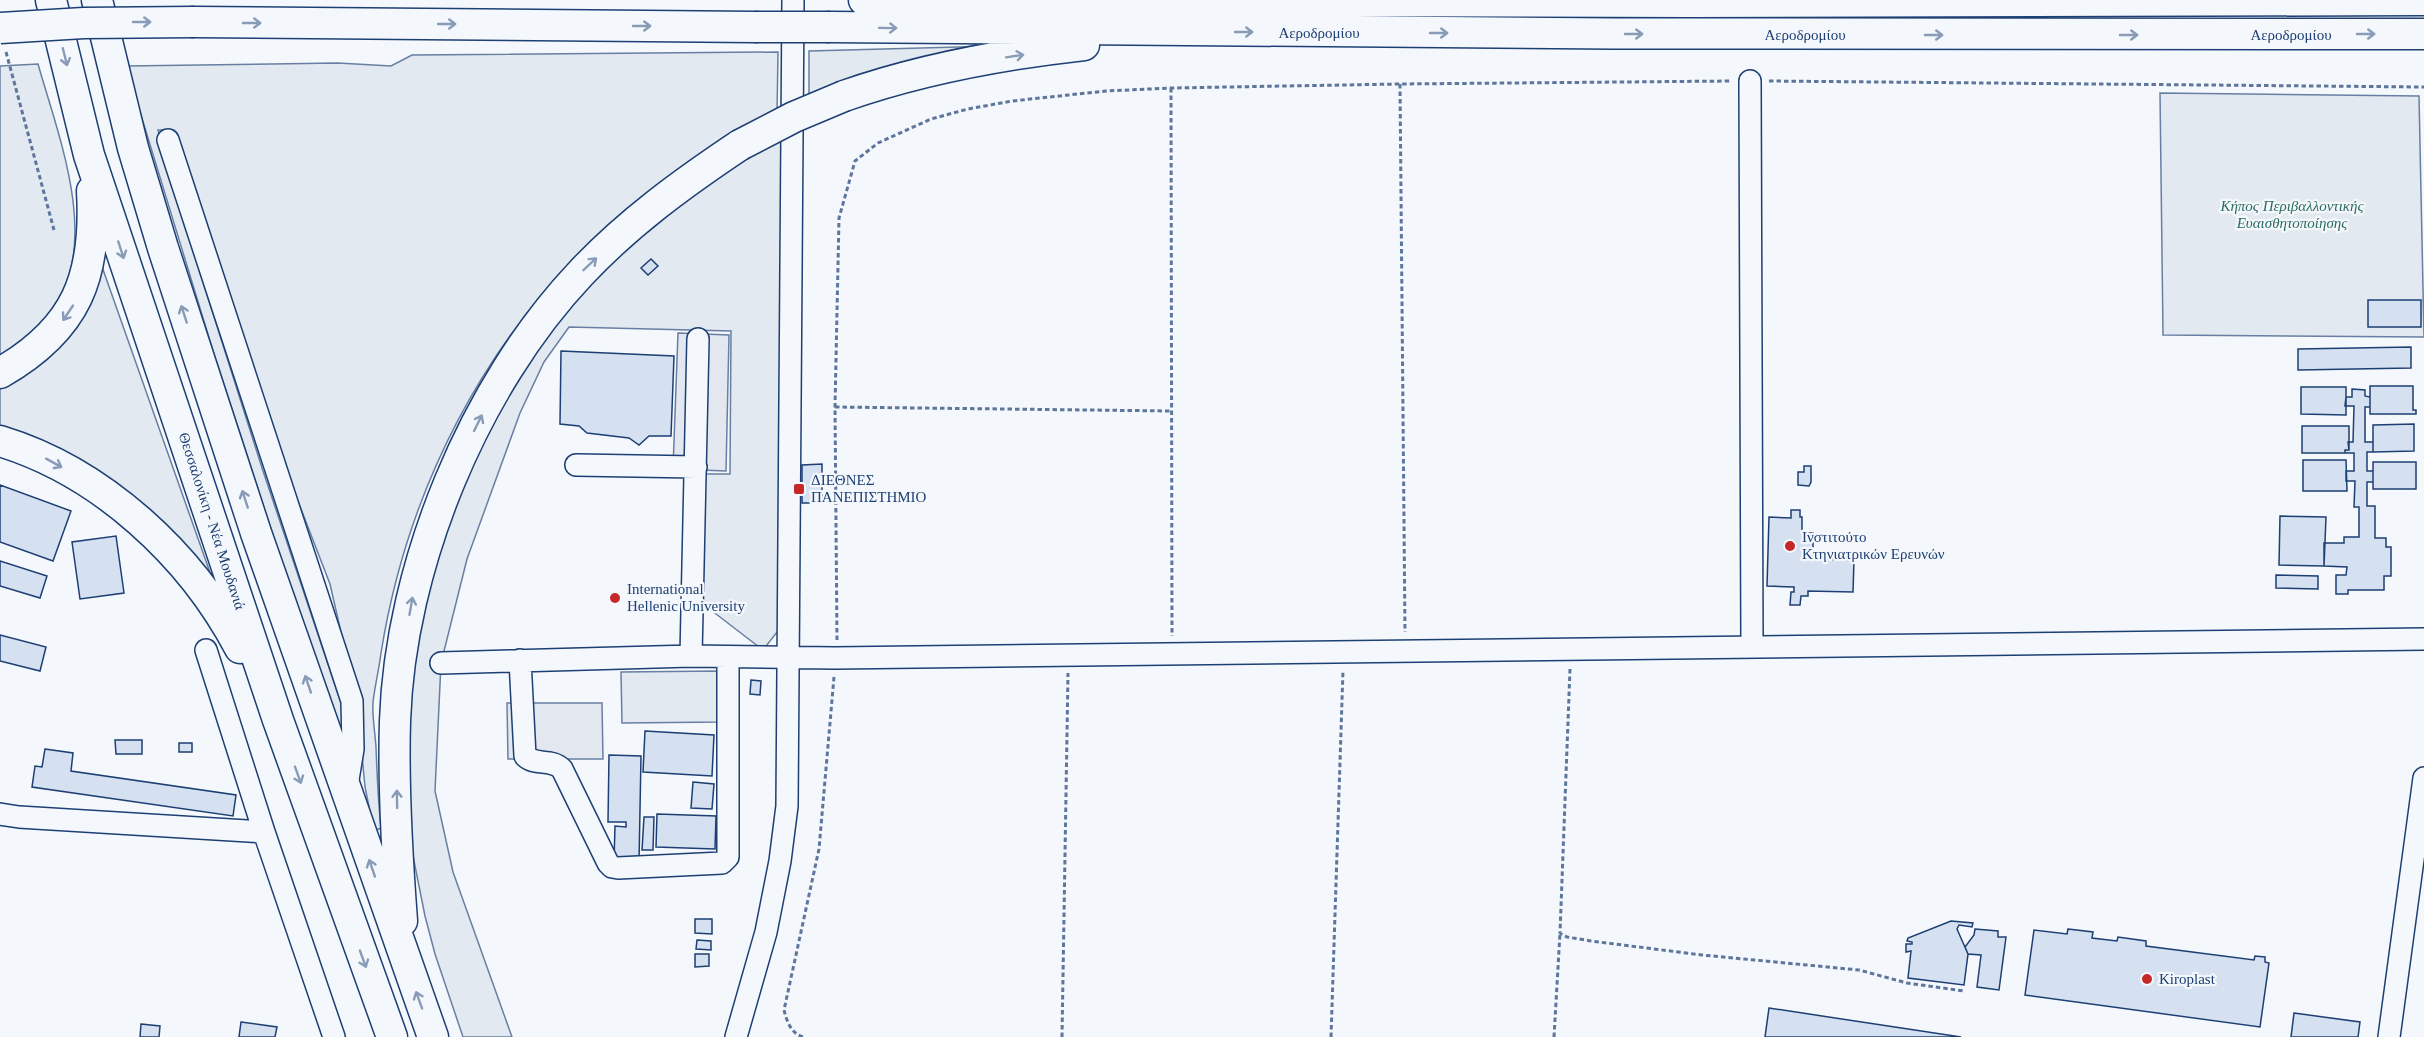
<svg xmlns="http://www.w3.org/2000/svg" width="2424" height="1037" viewBox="0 0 2424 1037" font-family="Georgia,serif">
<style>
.green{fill:#e3e9f0;stroke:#687fa3;stroke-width:1.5}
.parking{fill:#e3e8f0;stroke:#687fa3;stroke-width:1.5}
.building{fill:#d5e0f0;stroke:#1d3f73;stroke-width:1.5}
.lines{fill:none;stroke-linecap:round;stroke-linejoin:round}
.minor-casing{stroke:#1d3f73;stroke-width:24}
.highway-casing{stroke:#1d3f73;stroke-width:33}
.path{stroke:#5e769c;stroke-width:3;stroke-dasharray:4.5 3;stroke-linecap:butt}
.minor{stroke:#f4f7fb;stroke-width:21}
.highway{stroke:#f4f7fb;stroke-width:30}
.highway-bridge-casing{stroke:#1d3f73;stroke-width:33;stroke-linecap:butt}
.highway-bridge{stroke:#f4f7fb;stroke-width:30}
.oneway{stroke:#889bb7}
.poi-dot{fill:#c62828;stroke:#f4f7fb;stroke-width:2}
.labels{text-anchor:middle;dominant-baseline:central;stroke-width:4.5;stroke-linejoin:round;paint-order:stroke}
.street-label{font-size:15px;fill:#1d3f73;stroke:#f4f7fb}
.park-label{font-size:15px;font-style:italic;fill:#2c6c60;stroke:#f4f7fb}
.poi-label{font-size:15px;fill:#1d3f73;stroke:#f4f7fb;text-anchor:start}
</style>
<rect width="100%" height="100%" fill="#f4f7fb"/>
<!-- green -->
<path class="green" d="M996 46 809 95V51Z
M778 52 777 112C714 146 658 179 605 228 484 340 407 490 381 653 379 669 375 685 373 702 372 716 375 732 376 747 377 774 378 801 381 828L374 831 365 787 357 702 330 584 277 447 215 251 174 130H158L182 216 262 468 345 715V750L332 716 214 354 126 66 338 63 391 66 412 55Z
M38 64C58 135 97 231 59 301 48 323 20 344 0 359V66Z
M2160 93 2419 96 2424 337 2163 335Z
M786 131 781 627 763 650 703 604 702 474H730L731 331 569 327 544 362 520 413 467 559 441 663 435 791 453 872 512 1037H463L435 954 425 916 410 841 404 768 418 615 466 467 543 334 645 224Z
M100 261 225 615 200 574 0 428V383Z
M720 671V722L622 723 621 672Z"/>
<!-- parking -->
<path class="parking" d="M678 333 729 335 726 471 673 469Z
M507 703H602L603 759H508Z"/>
<!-- building -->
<path class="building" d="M651 259 658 266 648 275 641 268Z
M2368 300H2421V327H2368Z
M2411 347V368L2298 370V349Z
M561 351 674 356 671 436H649L639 445 629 438 587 433 579 426 560 424Z
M2370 386H2413V410H2416V414H2370Z
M2301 387H2346V415L2301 414Z
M2352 389 2365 390V396L2370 397V407H2365V442H2373V452H2367V471H2373V482H2367V506H2375V538H2386V547H2391V576H2384V590H2348V594H2336V575H2346L2347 567 2324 566V543H2344V537H2359V507H2354L2355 481H2346V471H2354V453H2345V450H2349L2348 442H2353L2354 406H2345L2346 397H2352Z
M2414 424V451L2373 452V425Z
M2302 426H2349V450H2345V453H2302Z
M2303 460H2346L2347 491H2303Z
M2373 462H2416V489H2373Z
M822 464V503H802V465Z
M1804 466H1811V482L1809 486 1798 485V472H1804Z
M0 485 71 511 53 561 0 542Z
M1791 510H1800V517H1802V533H1813V559L1854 560 1853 592 1808 591V596H1801L1800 605H1790L1791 592H1794V587L1767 586 1769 517 1791 518Z
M2280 516 2326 517 2324 566 2279 565Z
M116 536 124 593 80 599 72 542Z
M0 561 47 576 40 598 0 586Z
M2276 575 2318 576V589L2276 588Z
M0 635 46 647 40 671 0 661Z
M751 680 761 681 760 695 750 694Z
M645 731 714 735 712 776 643 772Z
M115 740H142V754H116Z
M179 743H192V752H179Z
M45 749 73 753 71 771 236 795 233 816 32 787 35 766 42 767Z
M609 755 641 756 639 863 614 862 615 826 626 827V822H608Z
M693 782 714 784 712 809 691 808Z
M657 814 716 816 715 849 656 847Z
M644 817H654L653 850H642Z
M695 919H712V934L695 933Z
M1951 921 1973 923 1972 927 1959 925 1957 929 1968 954 1964 985 1908 978 1911 951 1906 952V944H1912V942L1907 941 1908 938Z
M1975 929 1998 931V937H2006L1999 990 1977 987 1981 955 1968 954 1965 947 1974 935Z
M2068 929 2093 932 2092 938 2117 941 2118 937 2146 941V946L2254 960 2255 956 2265 957V962L2269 963 2260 1027 2025 995 2034 930 2067 934Z
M697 940 711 941V950L696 949Z
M695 954H709V966L695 967Z
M1769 1008 1961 1037H1765Z
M2294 1013 2360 1022 2358 1037H2291Z
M241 1022 277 1027 275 1037H239Z
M141 1024 160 1026 159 1037H140Z"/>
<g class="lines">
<defs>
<path id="minor" d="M1750 81 1752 647
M168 140 352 701 353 749 347 786
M576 465 696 467
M691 656 698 339
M520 660 525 756C535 766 551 758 562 769L608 863 612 867 618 868 722 863 728 857V657
M441 663 691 656 835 658 2424 639
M0 814 19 817 264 832 206 650
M264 832 334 1037
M736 1037 766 932 780 861 787 806 793 0
M2389 1037 2424 778"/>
<path id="highway" d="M51 0 89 155 278 720 392 1037
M97 0 133 148 163 248 256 533 433 1037
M864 0 1690 2 2424 0
M194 22 755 27
M830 27C1361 34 1893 35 2424 34
M844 96C921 69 1003 54 1084 45
M0 373C77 329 97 276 92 191
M0 441C102 472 191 555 240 648
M402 921C397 855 393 787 395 721 400 566 474 386 581 273 628 223 683 183 740 145"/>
</defs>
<!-- minor casing -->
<use href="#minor" class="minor-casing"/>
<!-- highway casing -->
<use href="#highway" class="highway-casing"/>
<!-- path -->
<path class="path" d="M6 52 54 230
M1769 81 2424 87
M1400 84 1405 632
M1171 88 1172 636
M835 407 1171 411
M837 640 835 407 839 218 855 161 878 143 931 119 968 109 1012 101 1106 91 1171 88 1400 84 1732 81
M1570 669 1560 933 1567 937 1591 941 1702 955 1859 970 1907 983 1964 991
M803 1037C791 1033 787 1022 784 1010L819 849 834 677
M1062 1037 1068 673
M1331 1037 1343 670
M1554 1037 1560 933"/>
<!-- minor -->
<use href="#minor" class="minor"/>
<!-- highway -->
<use href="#highway" class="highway"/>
<defs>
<path id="highway-bridge" d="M755 27H830
M0 28 84 23 194 22
M740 145 794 117 844 96"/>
</defs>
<!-- highway-bridge casing -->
<use href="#highway-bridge" class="highway-bridge-casing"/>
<!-- highway-bridge -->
<use href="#highway-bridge" class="highway-bridge"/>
</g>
<!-- one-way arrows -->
<defs><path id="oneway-shaft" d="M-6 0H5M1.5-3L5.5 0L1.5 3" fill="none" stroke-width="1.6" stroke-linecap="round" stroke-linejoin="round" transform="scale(1.5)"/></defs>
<g class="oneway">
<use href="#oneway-shaft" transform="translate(142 22)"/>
<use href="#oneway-shaft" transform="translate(252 23)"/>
<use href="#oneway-shaft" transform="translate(447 24)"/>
<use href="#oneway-shaft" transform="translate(642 26)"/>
<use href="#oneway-shaft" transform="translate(888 28) rotate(1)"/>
<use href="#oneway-shaft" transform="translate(1244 32)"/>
<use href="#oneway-shaft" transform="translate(1439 33)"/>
<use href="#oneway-shaft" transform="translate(1634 34)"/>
<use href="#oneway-shaft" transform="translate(2366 34)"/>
<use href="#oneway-shaft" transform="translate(1934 35)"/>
<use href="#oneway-shaft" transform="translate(2129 35)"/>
<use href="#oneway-shaft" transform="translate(1015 56) rotate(-9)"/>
<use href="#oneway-shaft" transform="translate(65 57) rotate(76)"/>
<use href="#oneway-shaft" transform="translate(121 250) rotate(72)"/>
<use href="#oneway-shaft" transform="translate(590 264) rotate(-43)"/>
<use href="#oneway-shaft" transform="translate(68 313) rotate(124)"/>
<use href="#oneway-shaft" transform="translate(184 314) rotate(-108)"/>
<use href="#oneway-shaft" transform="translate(478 423) rotate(-64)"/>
<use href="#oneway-shaft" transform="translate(54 463) rotate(29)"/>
<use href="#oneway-shaft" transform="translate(245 499) rotate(-108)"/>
<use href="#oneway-shaft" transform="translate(411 606) rotate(-80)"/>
<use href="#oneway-shaft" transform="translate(308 684) rotate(-109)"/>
<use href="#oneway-shaft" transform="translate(298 775) rotate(70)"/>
<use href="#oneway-shaft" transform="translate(397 799) rotate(-91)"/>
<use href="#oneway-shaft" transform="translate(372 868) rotate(-109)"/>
<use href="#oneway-shaft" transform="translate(363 959) rotate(70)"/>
<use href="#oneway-shaft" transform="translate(419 1000) rotate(-110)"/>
</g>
<!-- markers -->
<g class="poi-dot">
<rect x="793" y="483" width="12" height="12" rx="3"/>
<circle cx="1790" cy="546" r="6"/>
<circle cx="615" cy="598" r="6"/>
<circle cx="2147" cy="979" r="6"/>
</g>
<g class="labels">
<!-- street labels -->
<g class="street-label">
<text x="1319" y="33">Αεροδρομίου</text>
<text x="1805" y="35">Αεροδρομίου</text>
<text x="2291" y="35">Αεροδρομίου</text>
<text transform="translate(212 521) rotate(72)">Θεσσαλονίκη - Νέα Μουδανιά</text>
</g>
<!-- park labels -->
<g class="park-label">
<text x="2292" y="206">Κήπος Περιβαλλοντικής<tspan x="2292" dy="17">Ευαισθητοποίησης</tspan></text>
</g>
<!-- poi labels -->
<g class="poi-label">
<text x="811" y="480">ΔΙΕΘΝΕΣ<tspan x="811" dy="17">ΠΑΝΕΠΙΣΤΗΜΙΟ</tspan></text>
<text x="1802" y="537">Ινστιτούτο<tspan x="1802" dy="17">Κτηνιατρικών Ερευνών</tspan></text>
<text x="627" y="589">International<tspan x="627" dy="17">Hellenic University</tspan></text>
<text x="2159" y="979">Kiroplast</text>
</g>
</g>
</svg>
